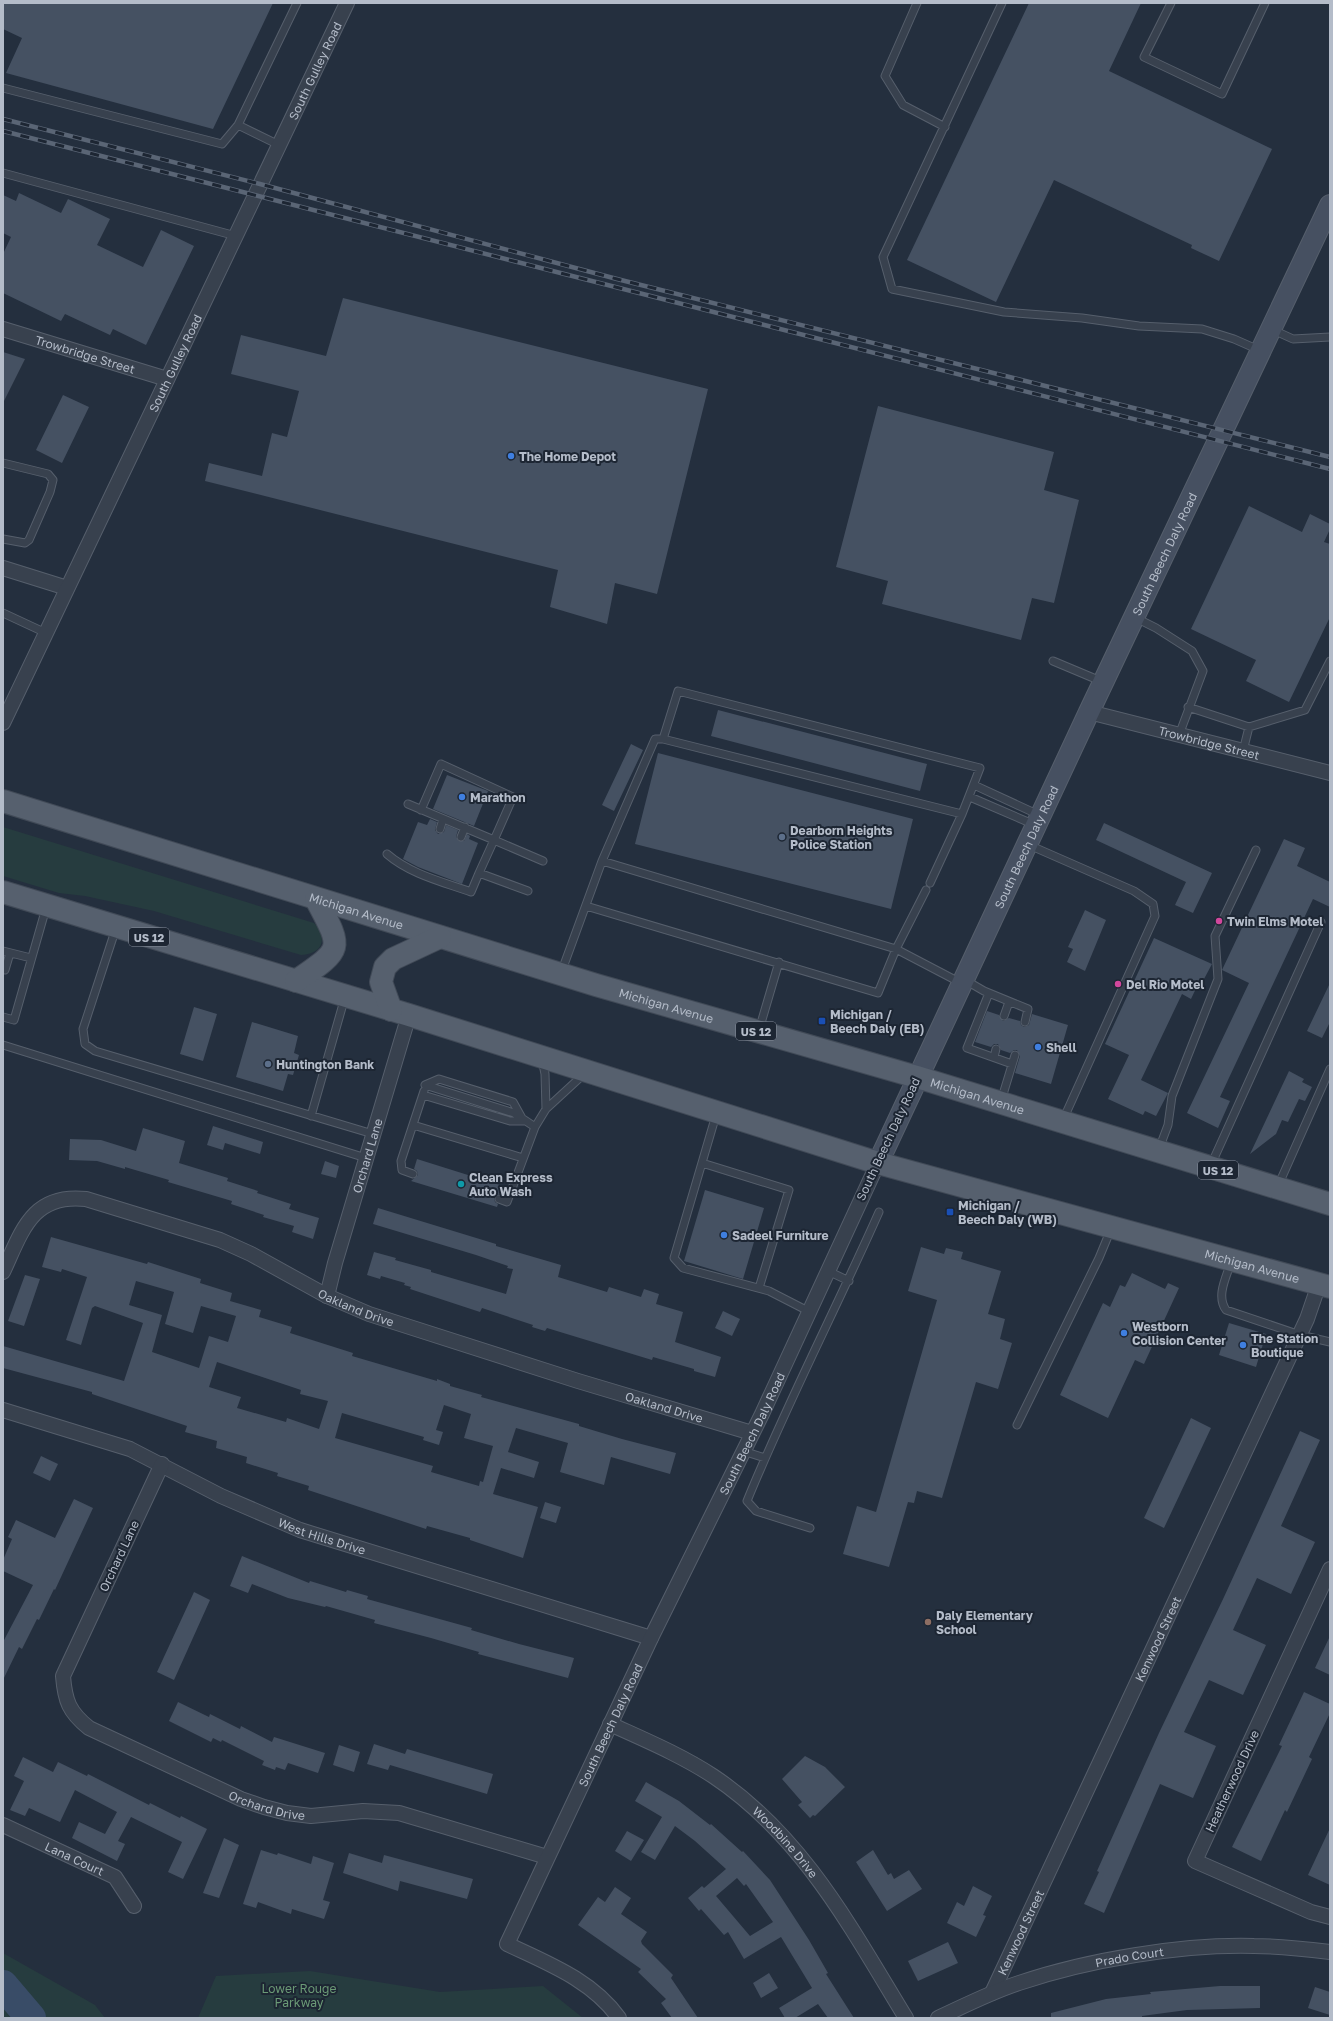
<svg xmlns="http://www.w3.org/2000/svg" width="1333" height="2021" viewBox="0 0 1333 2021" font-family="'Golos Text',sans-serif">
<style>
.green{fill:#263c3f}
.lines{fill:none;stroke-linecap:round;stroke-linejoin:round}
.river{stroke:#394c67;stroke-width:30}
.building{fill:#455162;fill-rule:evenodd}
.lane-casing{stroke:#565f6c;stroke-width:9}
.street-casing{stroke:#565f6c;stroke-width:16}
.secondary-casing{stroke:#565f6c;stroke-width:22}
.primary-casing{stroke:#414a57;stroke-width:24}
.lane{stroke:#38414e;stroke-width:7}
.street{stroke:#38414e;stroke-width:14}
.secondary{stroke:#465061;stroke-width:20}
.primary{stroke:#56606e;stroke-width:22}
.rail-casing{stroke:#5a6575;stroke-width:4.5}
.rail{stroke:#1d2633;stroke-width:3;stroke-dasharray:9;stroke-linecap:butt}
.shop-dot{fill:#3f7fe0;stroke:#1d2633;stroke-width:1.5}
.service-dot{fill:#5c6f8a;stroke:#1d2633;stroke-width:1.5}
.hotel-dot{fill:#d1479c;stroke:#1d2633;stroke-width:1.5}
.transit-dot{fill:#1a4fb4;stroke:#1d2633;stroke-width:1.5}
.culture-dot{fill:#0f9aa8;stroke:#1d2633;stroke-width:1.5}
.education-dot{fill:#8d6e63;stroke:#1d2633;stroke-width:1.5}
.labels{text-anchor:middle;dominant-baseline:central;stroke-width:4;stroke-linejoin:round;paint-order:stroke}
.shield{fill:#1d2633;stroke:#878f9c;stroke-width:1}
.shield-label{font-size:11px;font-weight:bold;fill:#b4bcc9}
.street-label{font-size:12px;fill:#b4bcc9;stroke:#1d2633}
.poi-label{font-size:12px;font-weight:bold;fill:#b4bcc9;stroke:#1d2633;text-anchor:start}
.park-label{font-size:12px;fill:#6b9a76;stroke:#1d2633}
</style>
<rect width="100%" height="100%" fill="#242f3e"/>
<!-- green -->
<path class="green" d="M3 827 314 923C328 938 323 954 301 955L154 911 85 896 59 893 3 876Z
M3 1953 95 2005 105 2018H3Z
M310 1971 440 1992 543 1986 583 2018H198L216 1976Z"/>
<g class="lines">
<!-- river -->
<path class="river" d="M3 1985 31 2018"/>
</g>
<!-- building -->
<path class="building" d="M3 3H273L213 129 6 73 22 38 3 29Z
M1029 3H1141L1109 71 1272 149 1219 261 1191 248 1192 245 1054 180 996 302 907 260Z
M19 193 61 213 68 199 110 219 97 245 143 267 161 230 194 246 146 345 113 329 110 335 65 314 61 321 3 293V254L11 237 3 233V195L16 201Z
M343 298 708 389 657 594 615 583 607 624 550 607 558 570 205 481 209 463 262 476 272 433 287 437 299 391 231 374 241 335 326 356Z
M3 352 25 359 3 403Z
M63 395 89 407 62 463 36 450Z
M878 406 1054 452 1044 490 1079 500 1054 603 1032 598 1021 640 882 604 888 581 836 567Z
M1249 506 1302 532 1310 514 1330 524V529L1324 542 1330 544V617L1289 702 1246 681 1256 660 1191 629Z
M718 710 927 764 920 791 711 736Z
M631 744 643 750 614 811 602 805Z
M658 753 913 819 891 909 635 844Z
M447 775 488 791 474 826 433 809Z
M430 819 437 822 435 830 438 834 444 832 446 825 458 830 456 837 459 841H464L467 834 470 836 469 839 478 843 462 884 418 867 403 859 418 822 427 825Z
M1104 823 1212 873 1193 913 1175 905 1186 882 1096 840Z
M1284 839 1305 848 1297 866 1330 882V907L1313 899 1220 1097 1230 1101 1218 1128 1187 1113 1249 983 1222 970Z
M1085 910 1106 920 1085 971 1067 962 1073 949 1068 947Z
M1154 938 1212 964 1204 979 1201 978 1191 999 1182 994 1141 1080 1168 1093 1156 1116 1145 1111 1143 1115 1108 1099 1129 1055 1105 1044Z
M1330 983V1022L1322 1038 1307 1031Z
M194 1007 217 1014 203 1061 180 1054Z
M987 1011 999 1015 1003 1021 1009 1018 1020 1021 1021 1025 1024 1027 1029 1025 1032 1014 1068 1025 1051 1084 1015 1073 1020 1056 1017 1050H1014L1010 1053 1001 1050 998 1044H994L991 1047 975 1042Z
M252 1022 298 1036 294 1053 299 1055 293 1075 288 1074 283 1091 236 1077Z
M1289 1071 1304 1079 1302 1082 1312 1087 1305 1101 1299 1099 1288 1122 1282 1120 1276 1134 1250 1154Z
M213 1126 263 1142 260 1154 225 1143 223 1150 207 1145Z
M143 1128 185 1141 179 1163 228 1178 227 1181 258 1191 257 1193 291 1204 289 1209 319 1218 313 1239 292 1232 294 1226 263 1217 264 1215 231 1204 232 1201 168 1182 169 1180 125 1167V1169L97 1161 69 1160 70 1139 101 1140 136 1151Z
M417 1159 503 1186 501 1194 496 1195 494 1198 495 1202 498 1204 497 1207 411 1181 418 1175 417 1171 414 1169Z
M325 1161 339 1166 336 1178 321 1174Z
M705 1190 764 1208 743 1279 684 1261Z
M378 1208 496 1244V1246L561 1265 558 1277 607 1292 609 1287 641 1297 644 1289 659 1294 656 1304 683 1312 675 1342 721 1357 715 1377 694 1371V1369L653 1357 652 1360 547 1328 545 1331 532 1327 533 1325 482 1308 480 1312 410 1289 411 1287 404 1285 405 1283 381 1276 380 1279 367 1275 374 1252 396 1258 395 1260 431 1270V1272L506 1294 513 1269 507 1268 508 1266 476 1255 373 1224Z
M51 1237 147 1264 148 1262 201 1279 200 1283 232 1293 230 1301 261 1310 259 1317 292 1327 290 1333 353 1353 352 1356 437 1381V1379L450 1384V1386L482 1395 481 1397 579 1424V1426L622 1439 676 1453 670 1474 611 1457 604 1485 560 1472 568 1443 516 1428 508 1452 539 1462 534 1478 501 1468 493 1494 538 1507 523 1558 470 1540V1538L427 1526 426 1529 308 1490 309 1486 277 1476 278 1473 246 1463 247 1457 216 1448 217 1441 185 1432 187 1426 92 1394V1392L3 1368V1346L124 1381 143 1323 95 1306 92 1308 81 1345 66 1340 87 1277 62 1269 61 1272 42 1267ZM136 1281 174 1292 165 1324 193 1333 201 1306 236 1316 228 1342 209 1336 199 1368 152 1352 162 1315 129 1305ZM217 1362 301 1390 300 1394 328 1401 319 1429 287 1418 286 1422 237 1408 241 1397 209 1387ZM444 1405 471 1414 464 1438 493 1446 483 1482 480 1481 479 1486 431 1472 433 1466 335 1438 342 1413 424 1437 423 1440 439 1445 443 1432 436 1430Z
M921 1247 944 1254 946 1248 963 1252 961 1259 1001 1271 988 1314 1005 1319 1000 1339 1012 1343 998 1389 976 1382 942 1498 917 1491 914 1503 908 1502 889 1567 843 1554 857 1506 876 1512 937 1300 908 1291Z
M1132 1273 1165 1289 1168 1283 1179 1288 1144 1364 1135 1360 1108 1418 1060 1395 1103 1303 1110 1307 1120 1285 1125 1287Z
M25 1275 40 1279 24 1326 8 1321Z
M723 1311 740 1319 732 1336 715 1328Z
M1229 1323 1266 1334 1256 1367 1219 1355Z
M1191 1418 1211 1428 1164 1528 1144 1518Z
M1300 1431 1320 1440 1281 1526 1315 1542 1291 1594 1257 1578 1233 1630 1266 1645 1243 1695 1209 1680 1184 1732 1216 1746 1193 1798 1160 1784 1104 1913 1084 1904 1099 1872 1097 1871 1159 1733 1224 1597Z
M41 1456 58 1464 50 1481 33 1473Z
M74 1499 93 1508 55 1590 54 1589 39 1620 37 1619 22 1649 19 1647 3 1680V1642L33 1585 3 1571V1560L12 1539 8 1537 16 1520 55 1538Z
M545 1502 561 1507 556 1523 540 1518Z
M242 1556 309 1583 310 1581 346 1592 347 1590 368 1596 367 1599 472 1628 471 1630 519 1644 574 1658 568 1678 478 1654 479 1652 431 1638 374 1623 375 1620 326 1606 325 1607 288 1598 252 1584 248 1593 230 1586Z
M194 1592 210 1600 174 1680 157 1672Z
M1330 1636V1675L1315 1668Z
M1304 1692 1330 1704V1713L1309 1757 1312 1759 1287 1812 1285 1810 1261 1861 1232 1847 1282 1746 1279 1745Z
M178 1702 209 1717 210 1714 240 1729 241 1726 272 1742 274 1737 325 1753 318 1773 288 1763 285 1770 276 1767 275 1770 262 1765 264 1761 222 1740 221 1742 213 1738 211 1742 169 1721Z
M374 1744 405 1754 407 1749 493 1774 487 1794 390 1765 388 1770 367 1764Z
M339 1745 360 1752 354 1772 333 1765Z
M805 1756 825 1767 845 1787 815 1816 813 1815 810 1818 798 1805 802 1802 782 1779Z
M23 1757 53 1772 58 1762 87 1776 88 1774 149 1805 150 1803 180 1818 181 1816 207 1829 183 1879 168 1872 182 1842 131 1817 118 1841 125 1844 117 1861 72 1838 79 1822 105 1834 117 1812 75 1790 60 1822 29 1808 25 1816 10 1810 24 1781 14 1776Z
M646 1782 679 1801 710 1825 711 1824 742 1852 743 1851 770 1880 809 1940 828 1973 826 1974 854 2018H828L818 2004 795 2018H785L779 2008 812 1988 781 1937 744 1959 728 1932 724 1935 701 1909 699 1911 688 1898 702 1886 704 1888 726 1869 695 1841 675 1826 655 1860 641 1852 662 1817 635 1801ZM737 1878 744 1886 746 1884 773 1922 750 1936 716 1896Z
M1330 1828V1885L1308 1875Z
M627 1831 644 1840 631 1861 615 1851Z
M224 1838 239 1845 219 1898 203 1893Z
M261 1850 277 1855 278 1853 311 1864 313 1856 334 1863 323 1900 330 1902 324 1919 292 1909 291 1914 258 1902 256 1908 243 1904Z
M873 1850 888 1875 891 1873 894 1879 909 1870 922 1889 887 1911 856 1862Z
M349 1853 382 1863 384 1855 473 1879 467 1899 400 1881 398 1891 343 1873Z
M973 1886 992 1896 983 1915 986 1916 976 1937 947 1923 957 1902 964 1906Z
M615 1887 631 1898 621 1914 647 1932 641 1941 642 1944 673 1975 671 1978 698 2018H672L661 2003 666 1999 638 1972 641 1969 578 1925 598 1897 605 1902Z
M948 1942 958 1963 918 1981 908 1961Z
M769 1973 778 1988 761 1998 753 1983Z
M1220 1986H1260V2008L1187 2010 1142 2016V2018H1051V2013L1106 1999 1151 1994 1150 1992Z
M1315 1987 1330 1992V2015L1308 2008Z"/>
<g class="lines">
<defs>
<path id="lane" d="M917 3 885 76 903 105 945 127
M1002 3 883 257 892 289 1004 312 1082 318 1139 326 1202 329 1234 339 1259 350
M1171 3 1144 57 1222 94 1265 3
M3 88 222 144 238 125
M279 145 238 125 297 3
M3 173 236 236
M1271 329 1293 339 1330 337
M3 463 48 474 53 480 50 492 29 540 25 543 3 539
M3 613 46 633
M1136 618 1156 628 1192 651 1203 671 1179 735
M1053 661 1103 682
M1188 707 1249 727 1243 751
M1249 727 1305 710 1330 661
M974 785 1039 815
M970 797 1035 825
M408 804 494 840 479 873
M421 810 441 764 513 797 494 840 543 861
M440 829 443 819
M461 837 465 827
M1029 845 1134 891 1153 904 1155 916 1063 1120
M387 854C410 874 443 882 471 892L479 873 528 891
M602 861 896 949 961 983
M930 883 962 814 980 768 678 691 663 739 962 814
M586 906 878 993 896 949 926 890
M116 928 83 1029 85 1044 95 1051 373 1134
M3 951 31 958
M5 970 10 953
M561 973 602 861 655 739H663
M965 980 984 991 1028 1009 1025 1022
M989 993 967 1048 1012 1064
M1004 1016 1009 1002
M3 1017 14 1020 46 908
M759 1030 779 962
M3 1045 366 1158
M994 1057 996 1049
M542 1059 545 1074 546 1109
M425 1085 514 1113 535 1127
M425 1085 439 1079 513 1102 523 1120
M423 1095 510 1121H524
M1001 1101 1015 1055
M716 1115 674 1258 683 1268 769 1291 808 1311
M311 1116 345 997
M413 1125 523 1158
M1159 1149 1168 1125 1172 1096 1218 979 1215 936 1256 850
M702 1163 789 1190 759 1288
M1211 1165 1321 922
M413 1174 402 1170 401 1161 424 1091
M1278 1186 1330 1069
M499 1199 507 1202 535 1127 546 1109 584 1074
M1231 1262C1226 1278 1216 1296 1226 1310L1300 1335 1330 1342
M828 1271 849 1281
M1017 1425 1099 1258 1111 1229
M743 1451 765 1458
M810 1528 756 1511 747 1501C787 1403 836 1309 879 1212"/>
<g id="street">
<path id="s1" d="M3 329 167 379"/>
<path d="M3 568 67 588"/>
<path id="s2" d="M1089 712 1330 773"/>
<path id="s3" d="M3 723 347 3"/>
<path id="s4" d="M3 1272C22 1231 32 1193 86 1199L220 1240 251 1254 327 1296 369 1314 578 1381 752 1433"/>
<path id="s5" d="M327 1296 335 1263 409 1015"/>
<path id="s6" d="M3 1410 130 1449 221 1496 300 1530 651 1638"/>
<path id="s7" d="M162 1464 63 1676C65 1701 69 1712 89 1728L241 1799 264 1807 287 1813 311 1816 363 1811 399 1813 547 1857"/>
<path d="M1330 1569 1195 1861 1311 1912 1330 1917"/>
<path id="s8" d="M610 1724C645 1740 681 1755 713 1776 803 1836 851 1928 906 2018"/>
<path id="s9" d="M3 1825 115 1877 134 1906"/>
<path id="s10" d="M992 1993 1307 1319 1319 1284"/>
<path id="s11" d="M619 2018C592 1980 547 1963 507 1944L651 1638 762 1414 878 1163"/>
<path id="s12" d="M938 2018C964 2006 991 1992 1019 1983 1087 1960 1182 1944 1254 1946 1280 1946 1305 1949 1330 1952"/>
</g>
<g id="secondary">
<path id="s13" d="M878 1163 1089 712 1330 205"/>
</g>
<g id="primary">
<path id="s14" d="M3 801 596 985 917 1077 1330 1204"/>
<path id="s15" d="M3 892 409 1015 878 1163 1330 1287"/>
<path d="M296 981C344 948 343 950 316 899"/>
<path d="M391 1010 381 982 385 967 393 959 440 937"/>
</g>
</defs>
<!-- lane casing -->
<use href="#lane" class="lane-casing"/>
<!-- street casing -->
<use href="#street" class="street-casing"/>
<!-- secondary casing -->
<use href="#secondary" class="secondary-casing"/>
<!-- primary casing -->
<use href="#primary" class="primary-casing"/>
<!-- lane -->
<use href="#lane" class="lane"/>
<!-- street -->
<use href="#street" class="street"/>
<!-- secondary -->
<use href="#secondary" class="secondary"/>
<!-- primary -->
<use href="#primary" class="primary"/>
<defs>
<path id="rail" d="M3 119 260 184 617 279 1330 457
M3 131 1330 469"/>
</defs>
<!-- rail casing -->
<use href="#rail" class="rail-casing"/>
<!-- rail -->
<use href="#rail" class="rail"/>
</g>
<!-- markers -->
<g class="shop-dot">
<circle cx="511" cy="456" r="4"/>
<circle cx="462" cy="797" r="4"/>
<circle cx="1038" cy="1047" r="4"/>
<circle cx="724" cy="1235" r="4"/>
<circle cx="1124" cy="1333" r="4"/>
<circle cx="1243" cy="1345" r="4"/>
</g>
<g class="service-dot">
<circle cx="782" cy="837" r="4"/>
<circle cx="268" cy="1064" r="4"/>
</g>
<g class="hotel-dot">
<circle cx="1219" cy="921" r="4"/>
<circle cx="1118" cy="984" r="4"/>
</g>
<g class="transit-dot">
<rect x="818" y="1017" width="8" height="8" rx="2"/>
<rect x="946" y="1208" width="8" height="8" rx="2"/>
</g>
<circle class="culture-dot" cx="461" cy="1184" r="4"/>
<circle class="education-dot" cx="928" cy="1622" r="4"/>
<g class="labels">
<!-- shield labels -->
<g class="shield">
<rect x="129" y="928" width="40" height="18" rx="3"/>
<rect x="736" y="1022" width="40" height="18" rx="3"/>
<rect x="1198" y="1161" width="40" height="18" rx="3"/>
</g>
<g class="shield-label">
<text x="149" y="937">US 12</text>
<text x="756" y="1031">US 12</text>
<text x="1218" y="1170">US 12</text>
</g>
<!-- street labels -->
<g class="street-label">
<text stroke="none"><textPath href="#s3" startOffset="723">South Gulley Road</textPath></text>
<text stroke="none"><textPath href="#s1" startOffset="86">Trowbridge Street</textPath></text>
<text stroke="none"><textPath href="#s3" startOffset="399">South Gulley Road</textPath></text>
<text stroke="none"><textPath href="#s13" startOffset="673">South Beech Daly Road</textPath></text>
<text stroke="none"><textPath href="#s2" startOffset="124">Trowbridge Street</textPath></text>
<text stroke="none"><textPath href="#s13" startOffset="349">South Beech Daly Road</textPath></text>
<text stroke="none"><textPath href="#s14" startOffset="370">Michigan Avenue</textPath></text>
<text stroke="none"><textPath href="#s14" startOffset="694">Michigan Avenue</textPath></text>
<text stroke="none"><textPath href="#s14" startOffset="1018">Michigan Avenue</textPath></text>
<text transform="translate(888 1139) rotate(-65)">South Beech Daly Road</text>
<text stroke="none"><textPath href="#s5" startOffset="146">Orchard Lane</textPath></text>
<text stroke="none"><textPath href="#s15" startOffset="1304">Michigan Avenue</textPath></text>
<text stroke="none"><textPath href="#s4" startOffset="414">Oakland Drive</textPath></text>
<text stroke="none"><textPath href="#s4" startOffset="738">Oakland Drive</textPath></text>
<text stroke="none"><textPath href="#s11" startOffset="702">South Beech Daly Road</textPath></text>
<text stroke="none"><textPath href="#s6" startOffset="344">West Hills Drive</textPath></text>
<text transform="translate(119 1556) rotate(-65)">Orchard Lane</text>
<text stroke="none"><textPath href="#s10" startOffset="391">Kenwood Street</textPath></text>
<text stroke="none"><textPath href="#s11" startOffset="378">South Beech Daly Road</textPath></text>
<text transform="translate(1232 1781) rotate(-65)">Heatherwood Drive</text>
<text stroke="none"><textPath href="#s7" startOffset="489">Orchard Drive</textPath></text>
<text stroke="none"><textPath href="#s8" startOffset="214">Woodbine Drive</textPath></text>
<text stroke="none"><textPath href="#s9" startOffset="79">Lana Court</textPath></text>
<text stroke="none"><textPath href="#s10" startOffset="67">Kenwood Street</textPath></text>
<text stroke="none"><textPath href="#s12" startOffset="202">Prado Court</textPath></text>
</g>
<!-- poi labels -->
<g class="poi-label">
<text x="519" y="456">The Home Depot</text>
<text x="470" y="797">Marathon</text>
<text x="790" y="830">Dearborn Heights<tspan x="790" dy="14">Police Station</tspan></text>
<text x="1227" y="921">Twin Elms Motel</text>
<text x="1126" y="984">Del Rio Motel</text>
<text x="830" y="1014">Michigan /<tspan x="830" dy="14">Beech Daly (EB)</tspan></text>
<text x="1046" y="1047">Shell</text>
<text x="276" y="1064">Huntington Bank</text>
<text x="469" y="1177">Clean Express<tspan x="469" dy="14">Auto Wash</tspan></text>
<text x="958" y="1205">Michigan /<tspan x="958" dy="14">Beech Daly (WB)</tspan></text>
<text x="732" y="1235">Sadeel Furniture</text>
<text x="1132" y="1326">Westborn<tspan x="1132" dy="14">Collision Center</tspan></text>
<text x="1251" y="1338">The Station<tspan x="1251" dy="14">Boutique</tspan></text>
<text x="936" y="1615">Daly Elementary<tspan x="936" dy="14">School</tspan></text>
</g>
<!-- park labels -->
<g class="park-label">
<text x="299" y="1988">Lower Rouge<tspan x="299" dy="14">Parkway</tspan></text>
</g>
</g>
<!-- border -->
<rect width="1333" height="2021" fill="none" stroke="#b4bcc9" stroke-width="8"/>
</svg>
